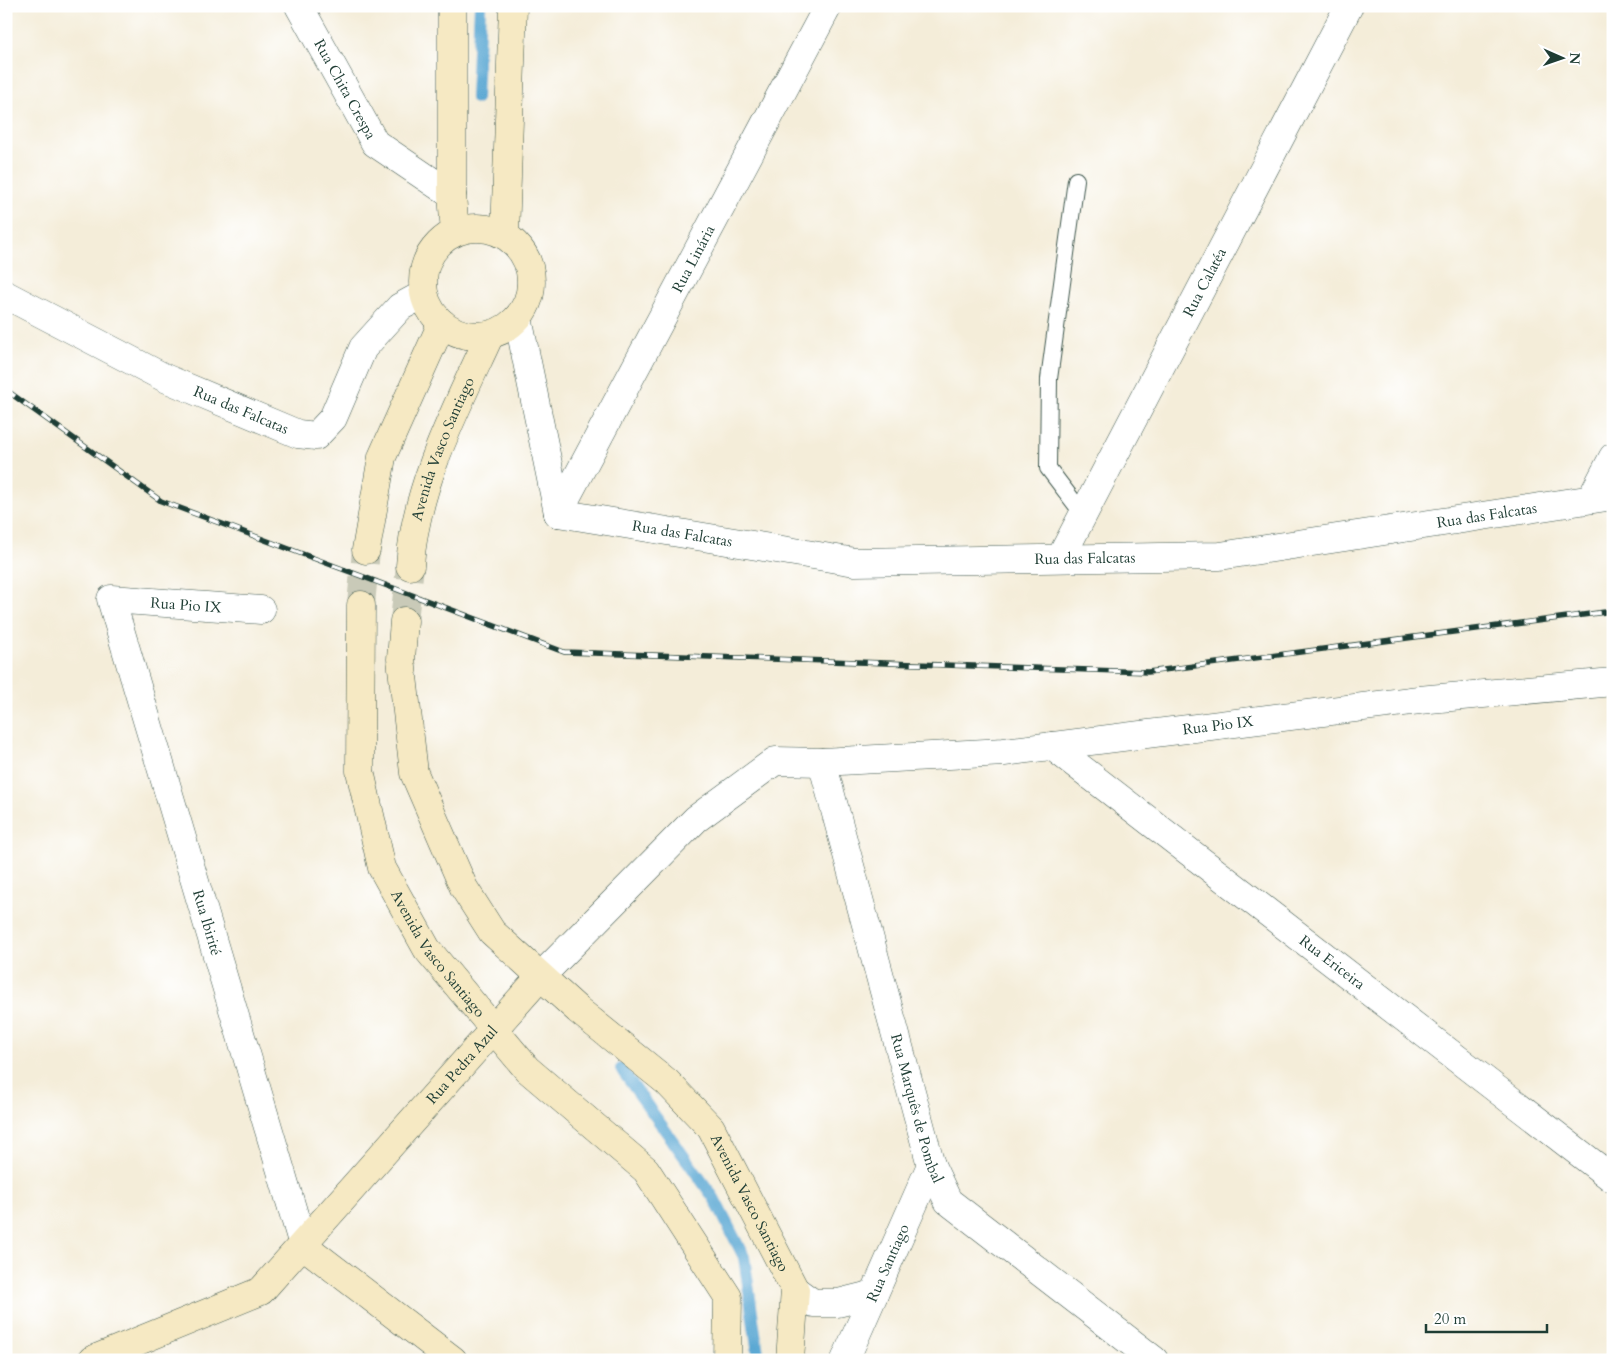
<svg xmlns="http://www.w3.org/2000/svg" width="1619" height="1366" viewBox="0 0 1619 1366" font-family="Cardo,serif">
<style>
.lines{fill:none;stroke-linecap:round;stroke-linejoin:round}
.stream{stroke:#5aa7d3;stroke-width:12}
.secondary-tunnel{stroke:#c9cab8;stroke-width:28;stroke-dasharray:28 14;stroke-linecap:butt}
.lane-casing{stroke:#3f574d;stroke-width:18}
.street-casing{stroke:#3f574d;stroke-width:29}
.secondary-casing{stroke:#3f574d;stroke-width:29}
.lane{stroke:#fff;stroke-width:16}
.street{stroke:#fff;stroke-width:28}
.secondary{stroke:#f6e9c3;stroke-width:28}
.rail-casing{stroke:#1f3d34;stroke-width:5.5}
.rail{stroke:#fff;stroke-width:4;stroke-dasharray:11;stroke-linecap:butt}
.labels{text-anchor:middle;dominant-baseline:central;stroke-width:4;stroke-linejoin:round;paint-order:stroke}
.street-label{font-size:15px;fill:#1f3d34;stroke:#fff}
</style>
<rect width="100%" height="100%" fill="#fff"/>
<filter id="ink" filterUnits="userSpaceOnUse"><feTurbulence type="fractalNoise" baseFrequency=".02" numOctaves="2"/><feDisplacementMap in="SourceGraphic" scale="10" xChannelSelector="R" yChannelSelector="G"/><feConvolveMatrix kernelMatrix="1 2 1 2 8 2 1 2 1" color-interpolation-filters="sRGB"/></filter>
<filter id="wash" filterUnits="userSpaceOnUse"><feTurbulence type="fractalNoise" baseFrequency=".0096" numOctaves="4" result="noise"/><feDisplacementMap in="SourceGraphic" scale="20" xChannelSelector="R" yChannelSelector="G"/><feGaussianBlur stdDeviation="1.12" result="paint"/><feColorMatrix in="noise" values="0 0 0 0 0 0 0 0 0 0 0 0 0 0 0 0 0 1.4 0 .05"/><feComposite in="paint" operator="in"/></filter>
<g filter="url(#wash)">
<rect width="100%" height="100%" fill="#f4edd9"/>
<g class="lines">
<!-- stream -->
<path class="stream" d="M476 98 480 6
M621 1069 714 1198 744 1257 759 1360"/>
</g>
</g>
<g filter="url(#ink)">
<g class="lines">
<!-- secondary-tunnel -->
<path class="secondary-tunnel" d="M361 605 366 550
M404 621 410 566"/>
<defs>
<path id="lane" d="M1076 180 1049 379 1048 468 1083 514"/>
<g id="street">
<path id="s1" d="M299 6 375 143 452 195"/>
<path id="s2" d="M6 295 165 378 298 434 316 436 333 418 363 348 400 307 424 294"/>
<path d="M518 318 558 513"/>
<path d="M1591 499 1613 457"/>
<path id="s3" d="M558 513 855 562 1220 556 1613 496"/>
<path id="s4" d="M558 513 828 6"/>
<path id="s5" d="M1061 557 1349 6"/>
<path id="s6" d="M261 610 111 599 303 1245"/>
<path id="s7" d="M1052 746 1613 1179"/>
<path id="s8" d="M822 762 931 1165 948 1201 1154 1360"/>
<path id="s9" d="M540 977 696 819 775 761 822 762 1004 752 1419 700 1613 682"/>
<path d="M795 1290 813 1303H838L874 1294"/>
<path id="s10" d="M845 1360 931 1165"/>
</g>
<g id="secondary">
<path d="M452 6V195L455 232"/>
<circle cx="477" cy="282" r="54"/>
<path d="M505 234 513 6"/>
<path d="M366 550 382 457 442 323"/>
<path id="s11" d="M410 566C415 486 457 407 490 335"/>
<path id="s12" d="M361 605 360 771 382 868 427 949 527 1069 646 1170 728 1297 727 1360"/>
<path id="s13" d="M404 621 401 659 414 773 464 888 492 932 578 1010 667 1082 711 1128 795 1290 790 1360"/>
<path d="M303 1245 453 1360"/>
<path id="s14" d="M92 1360 261 1291 540 977"/>
</g>
</defs>
<!-- lane casing -->
<use href="#lane" class="lane-casing"/>
<!-- street casing -->
<use href="#street" class="street-casing"/>
<!-- secondary casing -->
<use href="#secondary" class="secondary-casing"/>
<!-- lane -->
<use href="#lane" class="lane"/>
<!-- street -->
<use href="#street" class="street"/>
<!-- secondary -->
<use href="#secondary" class="secondary"/>
<defs>
<path id="rail" d="M6 390 161 501 564 652 1148 672 1613 611"/>
</defs>
<!-- rail casing -->
<use href="#rail" class="rail-casing"/>
<!-- rail -->
<use href="#rail" class="rail"/>
</g>
</g>
<g class="labels">
<!-- street labels -->
<g class="street-label">
<text stroke="none"><textPath href="#s1" startOffset="95">Rua Chita Crespa</textPath></text>
<text stroke="none"><textPath href="#s4" startOffset="288">Rua Linária</textPath></text>
<text stroke="none"><textPath href="#s5" startOffset="310">Rua Calatéa</textPath></text>
<text stroke="none"><textPath href="#s2" startOffset="262">Rua das Falcatas</textPath></text>
<text stroke="none"><textPath href="#s11" startOffset="122">Avenida Vasco Santiago</textPath></text>
<text stroke="none"><textPath href="#s3" startOffset="936">Rua das Falcatas</textPath></text>
<text stroke="none"><textPath href="#s3" startOffset="126">Rua das Falcatas</textPath></text>
<text stroke="none"><textPath href="#s3" startOffset="531">Rua das Falcatas</textPath></text>
<text transform="translate(186 605) rotate(4)">Rua Pio IX</text>
<text stroke="none"><textPath href="#s9" startOffset="765">Rua Pio IX</textPath></text>
<text stroke="none"><textPath href="#s6" startOffset="488">Rua Ibirité</textPath></text>
<text stroke="none"><textPath href="#s12" startOffset="368">Avenida Vasco Santiago</textPath></text>
<text stroke="none"><textPath href="#s7" startOffset="354">Rua Ericeira</textPath></text>
<text stroke="none"><textPath href="#s14" startOffset="485">Rua Pedra Azul</textPath></text>
<text stroke="none"><textPath href="#s8" startOffset="359">Rua Marquês de Pombal</textPath></text>
<text stroke="none"><textPath href="#s13" startOffset="709">Avenida Vasco Santiago</textPath></text>
<text stroke="none"><textPath href="#s10" startOffset="106">Rua Santiago</textPath></text>
</g>
</g>
<!-- margin -->
<rect width="1619" height="1366" fill="none" stroke="#fff" stroke-width="25"/>
<!-- north arrow -->
<g transform="translate(1562 58) rotate(92)" stroke="#ffffff" stroke-width="4" paint-order="stroke">
<path d="M0-4L9 19L0 12L-9 19Z" fill="#1f3d34"/>
<text y="-8" font-size="14" font-weight="bold" text-anchor="middle" fill="#1f3d34">N</text>
</g>
<!-- scale -->
<path d="M1426 1324v8h121v-8" fill="none" stroke="#1f3d34" stroke-width="2.5"/>
<text x="1434" y="1324" font-size="15" fill="#1f3d34" stroke="#ffffff" stroke-width="4" paint-order="stroke">20 m</text>
</svg>
